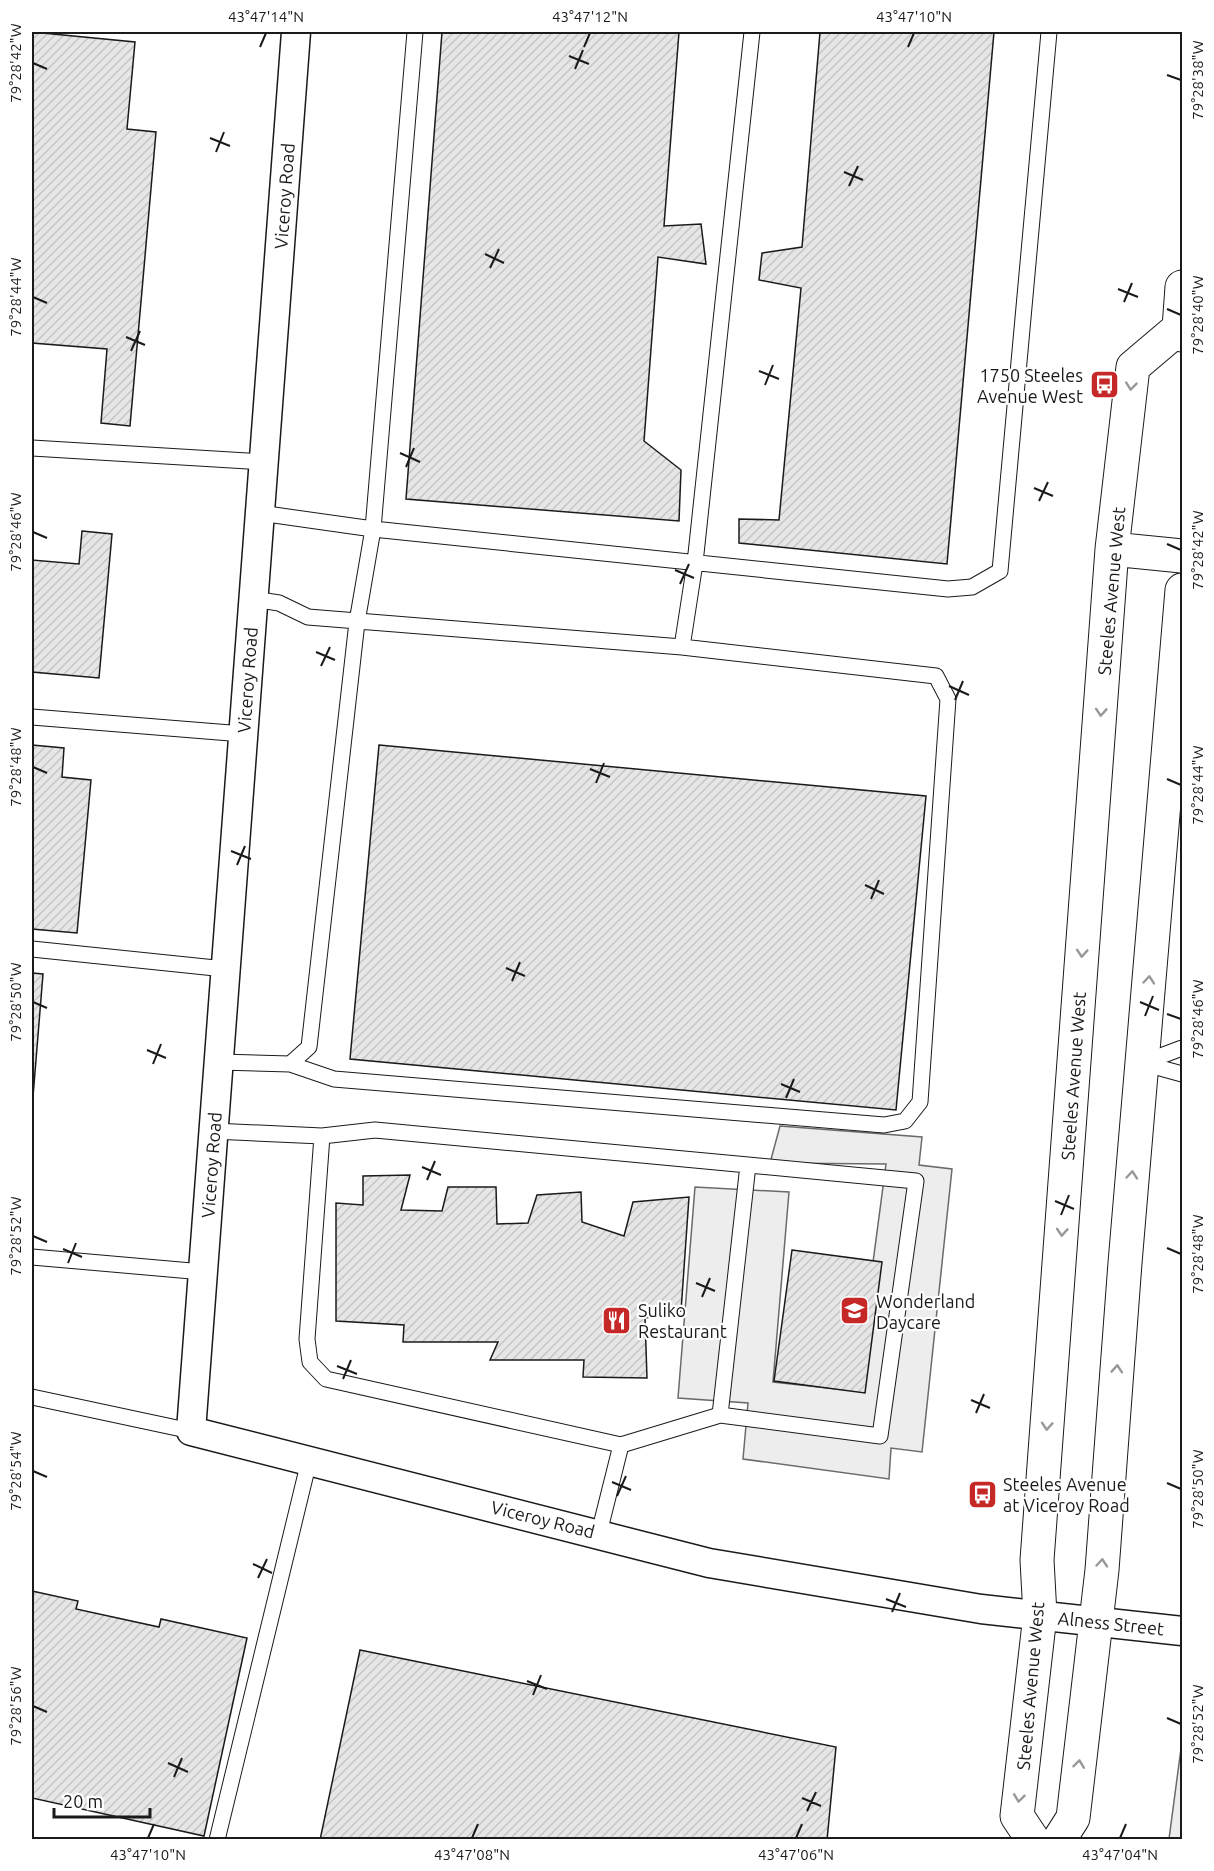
<svg xmlns="http://www.w3.org/2000/svg" width="1214" height="1871" viewBox="0 0 1214 1871" font-family="Ubuntu,sans-serif">
<style>
.parking{fill:#ededed;stroke:#6a6a6a;stroke-width:1.5}
.building{fill:url(#building-hatch);stroke:#1a1a1a;stroke-width:1.5}
.lines{fill:none;stroke-linecap:round;stroke-linejoin:round}
.service-casing{stroke:#1a1a1a;stroke-width:17}
.minor-casing{stroke:#1a1a1a;stroke-width:31}
.secondary-casing{stroke:#1a1a1a;stroke-width:35}
.service{stroke:#fff;stroke-width:15}
.minor{stroke:#fff;stroke-width:28}
.secondary{stroke:#fff;stroke-width:33}
.oneway{stroke:#989898}
.ticks{fill:none;stroke:#1a1a1a;stroke-width:2}
.labels{text-anchor:middle;dominant-baseline:central;stroke-width:4.5;stroke-linejoin:round;paint-order:stroke}
.street-label{font-size:18px;fill:#1a1a1a;stroke:#fff}
.poi-label{font-size:18px;fill:#1a1a1a;stroke:#fff;text-anchor:start}
.neatline{fill:none;stroke:#1a1a1a;stroke-width:2}
.ticks-label{font-size:15px;text-anchor:middle;fill:#1a1a1a}
</style>
<defs>
<pattern id="building-hatch" width="6" height="6" patternUnits="userSpaceOnUse" patternTransform="scale(1.5)"><rect width="6" height="6" fill="#e6e6e6"/><path d="M-1 1l2-2M0 6l6-6M5 7l2-2" fill="none" stroke="#c5c5c5"/></pattern>
</defs>
<rect width="100%" height="100%" fill="#fff"/>
<!-- parking -->
<path class="parking" d="M780 1126 922 1137 919 1165 952 1169 922 1452 891 1448 889 1479 743 1459 748 1403 678 1398 695 1187 789 1192 773 1382 856 1391 886 1164 770 1163Z
M1182 1741V1839H1169Z"/>
<!-- building -->
<path class="building" d="M32 32 135 42 127 129 156 132 130 426 101 423 107 349 32 343Z
M442 32H679L664 226 701 224 706 264 658 257 644 441 681 470 679 521 406 499Z
M820 32H994L947 564 739 543V519L779 520 801 288 759 280 762 253 802 247Z
M82 531 112 534 99 678 32 672V560L79 564Z
M32 745 64 748 62 777 91 780 77 933 32 929Z
M379 745 926 796 896 1110 350 1059Z
M32 973 43 974 32 1109Z
M410 1175 401 1210 442 1211 448 1187H496L497 1224 528 1223 537 1195 581 1192 582 1222 624 1236 633 1202 689 1197 681 1311 645 1318 647 1378 583 1377 584 1360H490L498 1342H403L404 1325 336 1321V1203L363 1205V1176Z
M792 1250 882 1262 865 1393 774 1381Z
M32 1591 78 1601 76 1609 159 1627 161 1619 247 1638 204 1836 32 1798Z
M360 1650 836 1747 827 1840H320Z"/>
<g class="lines">
<defs>
<path id="service" d="M32 448 264 462
M260 513 373 529 948 589 972 587 1000 571 1049 32
M253 599 279 603 308 617 682 647
M32 717 243 734
M32 949 225 969
M219 1062 290 1064 309 1047 357 622 373 529 415 32
M1142 1063 1182 1048
M1142 1063 1182 1074
M290 1064 334 1079 884 1125 905 1121 920 1102 948 699 936 676 682 647 695 563 752 32
M213 1131 322 1136 375 1130 748 1165
M322 1136 307 1339 310 1362 326 1379 621 1445
M32 1257 203 1272
M32 1397 191 1431
M599 1533 621 1445 720 1415 748 1165 916 1181 880 1436 720 1415
M217 1840 309 1461"/>
<path id="minor" d="M296 32 191 1431 709 1563 981 1609 1182 1631"/>
<path id="secondary" d="M1182 287 1179 328 1182 335
M1112 549 1182 556
M1033 1840 1017 1816 1040 1615 1037 1560 1112 549 1133 367 1179 328
M1059 1840 1073 1818 1102 1570 1125 1263 1182 590"/>
</defs>
<!-- service casing -->
<use href="#service" class="service-casing"/>
<!-- minor casing -->
<use href="#minor" class="minor-casing"/>
<!-- secondary casing -->
<use href="#secondary" class="secondary-casing"/>
<!-- service -->
<use href="#service" class="service"/>
<!-- minor -->
<use href="#minor" class="minor"/>
<!-- secondary -->
<use href="#secondary" class="secondary"/>
</g>
<!-- one-way arrows -->
<defs><path id="oneway-chevron" d="M-2-3.5L2.5 0L-2 3.5" fill="none" stroke-width="1.6" stroke-linecap="round" stroke-linejoin="round" transform="scale(1.5)"/></defs>
<g class="oneway">
<use href="#oneway-chevron" transform="translate(1131 386) rotate(96)"/>
<use href="#oneway-chevron" transform="translate(1101 712) rotate(94)"/>
<use href="#oneway-chevron" transform="translate(1082 953) rotate(94)"/>
<use href="#oneway-chevron" transform="translate(1149 980) rotate(-85)"/>
<use href="#oneway-chevron" transform="translate(1132 1175) rotate(-85)"/>
<use href="#oneway-chevron" transform="translate(1062 1232) rotate(94)"/>
<use href="#oneway-chevron" transform="translate(1117 1369) rotate(-86)"/>
<use href="#oneway-chevron" transform="translate(1047 1426) rotate(94)"/>
<use href="#oneway-chevron" transform="translate(1102 1563) rotate(-85)"/>
<use href="#oneway-chevron" transform="translate(1079 1764) rotate(-83)"/>
<use href="#oneway-chevron" transform="translate(1019 1798) rotate(97)"/>
</g>
<!-- ticks -->
<path class="ticks" d="M260 47 266 33M584 47 590 33M908 47 914 33M569 56 589 64M33 63 47 69M575 69 583 50M1167 75 1181 80M210 138 230 146M216 152 224 132M844 172 863 180M849 186 858 166M485 254 504 263M490 268 499 249M1118 289 1138 297M33 297 47 303M1124 302 1132 283M1167 309 1181 315M126 337 145 345M131 351 140 331M759 371 779 379M765 385 773 365M400 453 420 462M406 467 414 448M1034 488 1053 496M1039 501 1048 482M33 532 47 538M1167 544 1181 550M675 570 694 578M680 584 689 564M316 652 335 660M321 666 330 647M949 686 969 695M955 700 963 681M33 767 47 773M590 769 610 777M1167 779 1181 785M596 783 604 763M231 851 251 859M237 865 245 846M865 885 884 894M871 899 879 880M506 968 525 976M512 981 520 962M33 1002 47 1008M1140 1002 1159 1010M1167 1014 1181 1019M1145 1016 1153 996M147 1050 166 1058M153 1064 161 1044M781 1084 800 1092M786 1098 794 1079M422 1167 441 1175M427 1180 435 1161M1055 1201 1074 1209M1061 1215 1069 1195M33 1236 47 1242M1167 1248 1181 1254M63 1249 82 1257M68 1263 76 1243M696 1283 715 1291M702 1297 710 1278M337 1366 357 1374M343 1379 351 1360M971 1400 990 1408M976 1413 984 1394M33 1471 47 1477M612 1482 631 1490M1167 1483 1181 1489M617 1496 626 1476M253 1564 272 1573M258 1578 267 1559M886 1599 906 1607M892 1612 900 1593M527 1681 547 1689M533 1695 541 1675M33 1706 47 1712M1167 1718 1181 1724M168 1763 188 1772M174 1777 182 1758M802 1798 821 1806M807 1811 816 1792M148 1838 154 1824M472 1838 478 1824M796 1838 802 1824M1120 1838 1126 1824"/>
<!-- icons -->
<defs>
<symbol id="bus-square" viewBox="-11 -11 22 22"><rect x="-9" y="-9" width="18" height="18" rx="4" fill="#c62828" stroke="#fff"/><path d="M-5-6H5V4H4V6H2V4H-2V6H-4V4H-5ZM-3.5-4V0h7V-4ZM-3.5 1.2v1.5H-2V1.2ZM2 1.2v1.5H3.5V1.2Z" fill="#fff"/></symbol>
<symbol id="school-square" viewBox="-11 -11 22 22"><rect x="-9" y="-9" width="18" height="18" rx="4" fill="#c62828" stroke="#fff"/><path d="M0-5L7-2L0 1L-7-2ZM-4 1L0 2.5L4 1V4Q0 6-4 4Z" fill="#fff"/></symbol>
<symbol id="restaurant-square" viewBox="-11 -11 22 22"><rect x="-9" y="-9" width="18" height="18" rx="4" fill="#c62828" stroke="#fff"/><path d="M-5-6h1v4h1v-4h1v4h1v-4h1v5L-1.5 .5V6h-2V.5L-5-1ZM5-6V6H3V1.5H1.5Q1.5-4 5-6Z" fill="#fff"/></symbol>
</defs>
<g fill-rule="evenodd">
<use href="#bus-square" x="1088" y="368" width="33" height="33"/>
<use href="#school-square" x="838" y="1294" width="33" height="33"/>
<use href="#restaurant-square" x="600" y="1304" width="33" height="33"/>
<use href="#bus-square" x="966" y="1478" width="33" height="33"/>
</g>
<g class="labels">
<!-- street labels -->
<g class="street-label">
<text transform="translate(284 196) rotate(-86)">Viceroy Road</text>
<text transform="translate(1111 591) rotate(-85)">Steeles Avenue West</text>
<text transform="translate(247 680) rotate(-86)">Viceroy Road</text>
<text transform="translate(1073 1076) rotate(-86)">Steeles Avenue West</text>
<text transform="translate(211 1165) rotate(-86)">Viceroy Road</text>
<text transform="translate(543 1519) rotate(14)">Viceroy Road</text>
<text transform="translate(1111 1623) rotate(6)">Alness Street</text>
<text transform="translate(1030 1686) rotate(-85)">Steeles Avenue West</text>
</g>
<!-- poi labels -->
<g class="poi-label">
<text x="1083" y="375" text-anchor="end">1750 Steeles<tspan x="1083" dy="21">Avenue West</tspan></text>
<text x="876" y="1301">Wonderland<tspan x="876" dy="21">Daycare</tspan></text>
<text x="638" y="1310">Suliko<tspan x="638" dy="21">Restaurant</tspan></text>
<text x="1003" y="1484">Steeles Avenue<tspan x="1003" dy="21">at Viceroy Road</tspan></text>
</g>
</g>
<!-- border -->
<rect width="1214" height="1871" fill="none" stroke="#ffffff" stroke-width="66"/>
<!-- scale -->
<path d="M54 1808v9h96v-9" fill="none" stroke="#1a1a1a" stroke-width="3"/>
<text x="63" y="1808" font-size="18" fill="#1a1a1a" stroke="#ffffff" stroke-width="4.5" paint-order="stroke">20 m</text>
<rect x="33" y="33" width="1148" height="1805" class="neatline"/>
<g class="ticks-label">
<text x="266" y="22">43°47'14"N</text>
<text x="590" y="22">43°47'12"N</text>
<text x="914" y="22">43°47'10"N</text>
<text transform="translate(16 63) rotate(-90)" y="5">79°28'42"W</text>
<text transform="translate(1198 80) rotate(-90)" y="5">79°28'38"W</text>
<text transform="translate(16 297) rotate(-90)" y="5">79°28'44"W</text>
<text transform="translate(1198 315) rotate(-90)" y="5">79°28'40"W</text>
<text transform="translate(16 532) rotate(-90)" y="5">79°28'46"W</text>
<text transform="translate(1198 550) rotate(-90)" y="5">79°28'42"W</text>
<text transform="translate(16 767) rotate(-90)" y="5">79°28'48"W</text>
<text transform="translate(1198 785) rotate(-90)" y="5">79°28'44"W</text>
<text transform="translate(16 1002) rotate(-90)" y="5">79°28'50"W</text>
<text transform="translate(1198 1019) rotate(-90)" y="5">79°28'46"W</text>
<text transform="translate(16 1236) rotate(-90)" y="5">79°28'52"W</text>
<text transform="translate(1198 1254) rotate(-90)" y="5">79°28'48"W</text>
<text transform="translate(16 1471) rotate(-90)" y="5">79°28'54"W</text>
<text transform="translate(1198 1489) rotate(-90)" y="5">79°28'50"W</text>
<text transform="translate(16 1706) rotate(-90)" y="5">79°28'56"W</text>
<text transform="translate(1198 1724) rotate(-90)" y="5">79°28'52"W</text>
<text x="148" y="1860">43°47'10"N</text>
<text x="472" y="1860">43°47'08"N</text>
<text x="796" y="1860">43°47'06"N</text>
<text x="1120" y="1860">43°47'04"N</text>
</g>
</svg>
